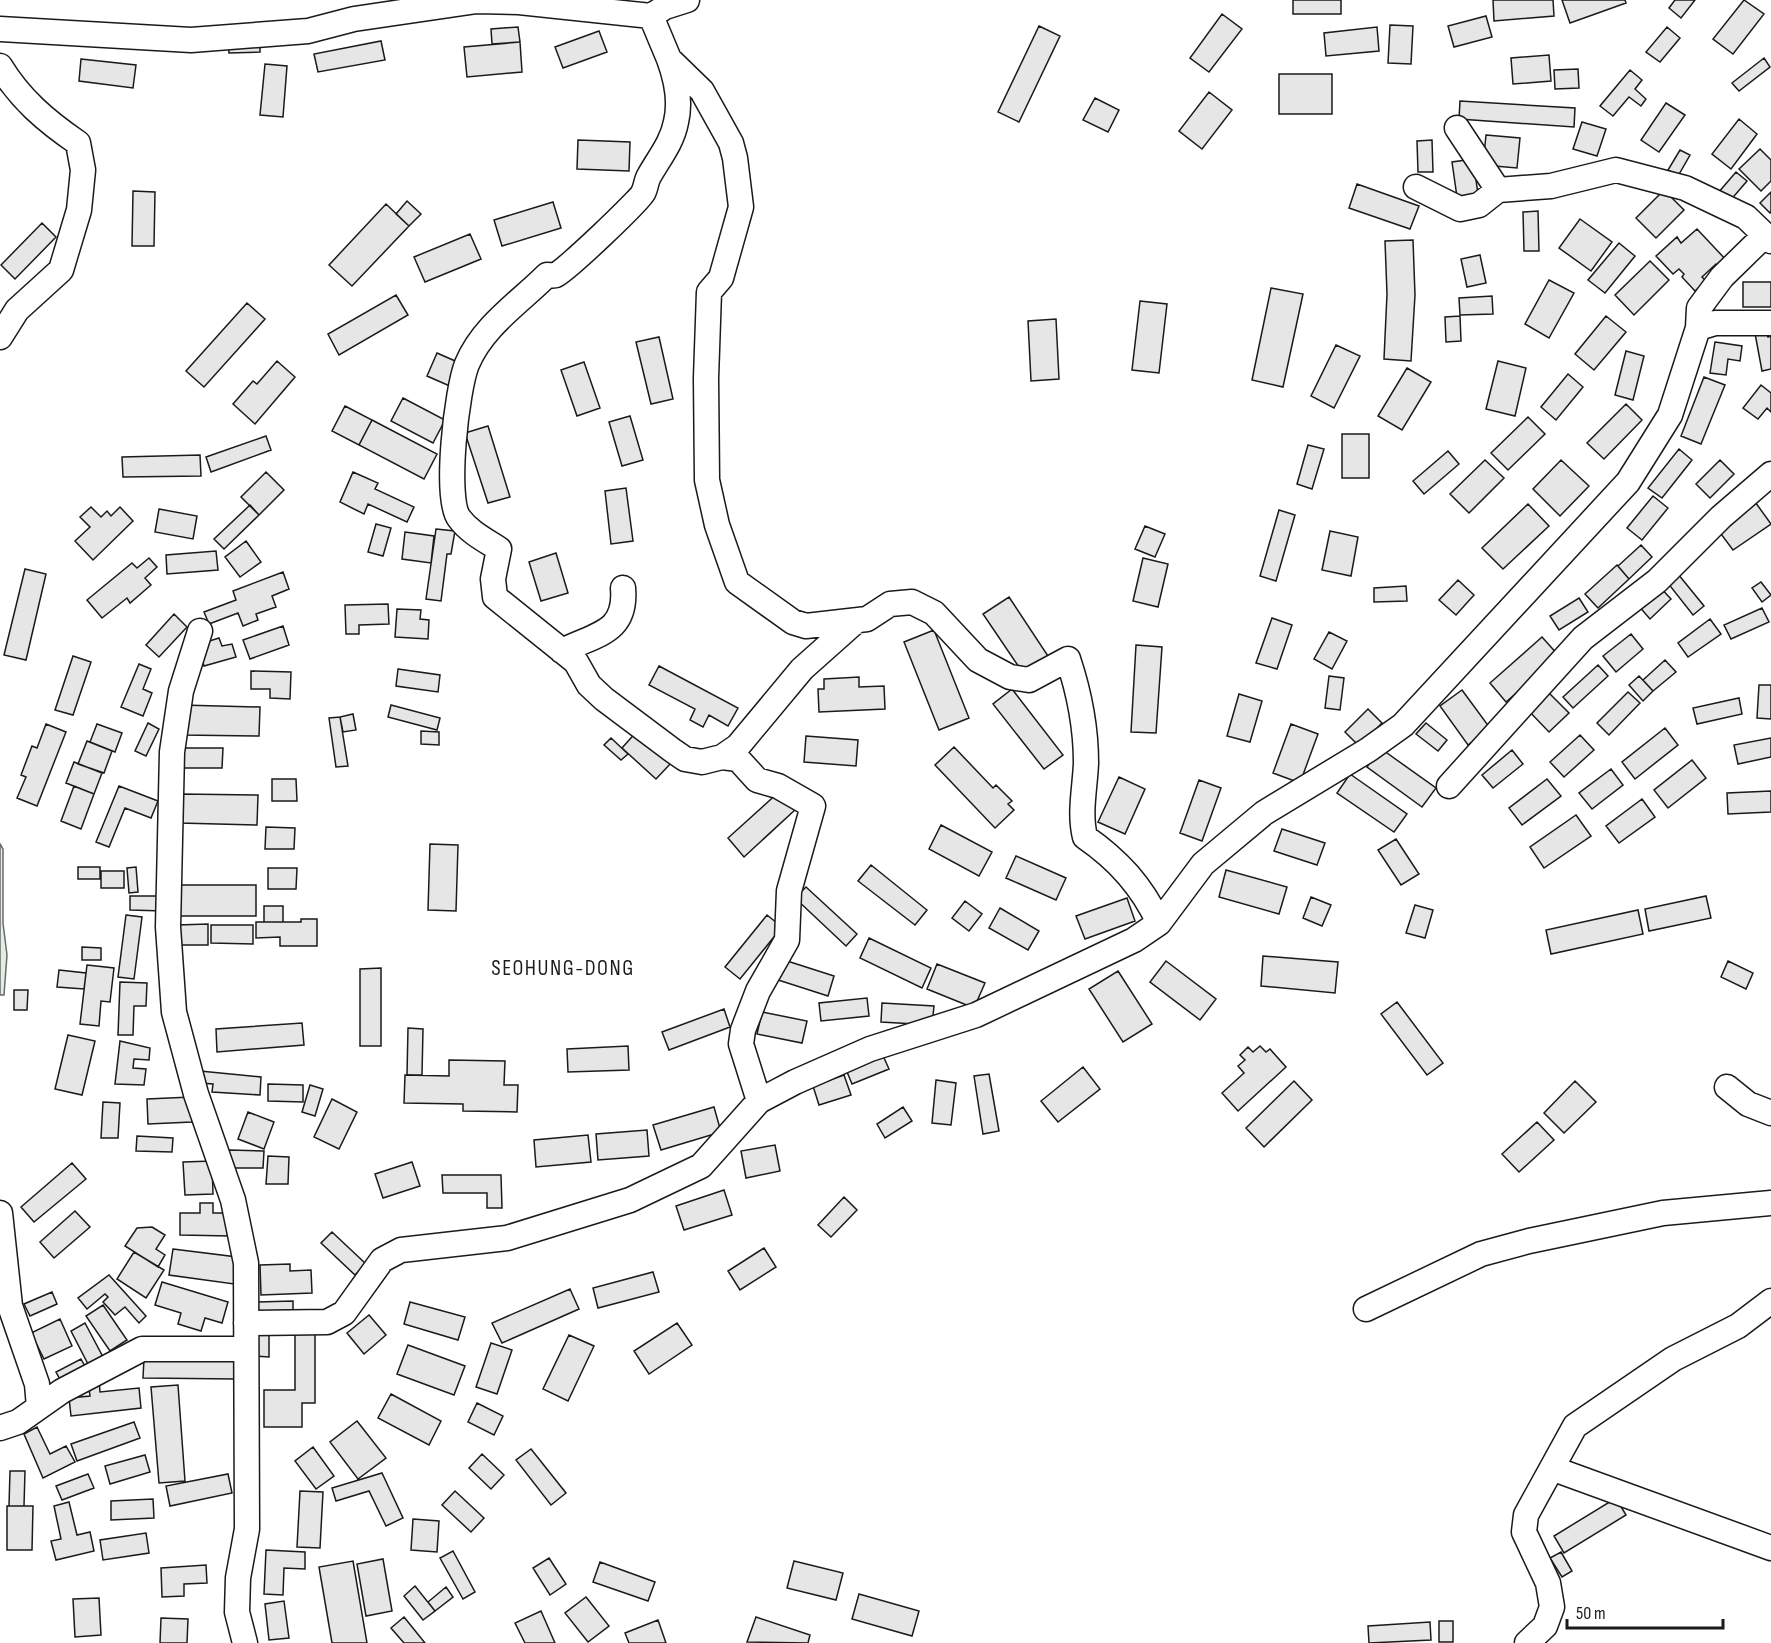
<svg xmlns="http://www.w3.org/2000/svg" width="1771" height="1643" viewBox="0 0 1771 1643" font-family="'Sofia Sans Condensed',sans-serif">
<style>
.green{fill:#e0efe3;stroke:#6a6a6a;stroke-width:1.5}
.building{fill:#e6e6e6;stroke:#1a1a1a;stroke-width:1.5}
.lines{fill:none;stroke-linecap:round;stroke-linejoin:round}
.minor-casing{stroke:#1a1a1a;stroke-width:27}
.minor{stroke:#fff;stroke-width:24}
.labels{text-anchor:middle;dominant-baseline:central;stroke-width:4.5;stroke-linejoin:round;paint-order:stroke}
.quarter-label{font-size:22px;letter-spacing:1.5px;fill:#1a1a1a;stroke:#fff}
</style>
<rect width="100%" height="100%" fill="#fff"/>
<!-- green -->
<path class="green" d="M0 844 3 849V923L7 955 4 995H0Z"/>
<!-- building -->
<path class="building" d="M1293 0H1341V14H1293Z
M1493 0H1553L1554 16 1494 21Z
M1562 0H1625L1626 3 1570 23Z
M1675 0H1695L1681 18 1669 8Z
M1744 0 1764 14 1733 54 1713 39Z
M1222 14 1242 29 1209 72 1190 58Z
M1486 16 1492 37 1454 47 1448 26Z
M1390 25 1413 26 1411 64 1388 63Z
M1039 26 1060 36 1019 122 998 112Z
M518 27 520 42 492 44 491 29Z
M1377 27 1379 51 1326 56 1324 33Z
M1667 27 1680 38 1660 62 1646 52Z
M599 31 607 52 563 68 555 47Z
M260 41V52L229 53 228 42Z
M381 41 385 60 318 72 314 54Z
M520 42 522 72 467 77 464 47Z
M1549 55 1551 81 1513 84 1511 58Z
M1764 58 1770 67 1739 91 1732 83Z
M81 59 136 65 133 88 79 81Z
M265 64 287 66 283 117 260 115Z
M1578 69 1579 88 1555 89 1554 70Z
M1630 70 1642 80 1635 89 1646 99 1641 106 1629 97 1613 116 1600 106Z
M1279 74H1332V114H1279Z
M1209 92 1232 110 1202 149 1179 131Z
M1095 98 1119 110 1108 132 1083 120Z
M1460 101 1575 108 1574 127 1459 119Z
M1666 103 1685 115 1659 152 1641 140Z
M1739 119 1757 134 1731 169 1712 154Z
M1582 122 1606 129 1597 156 1573 149Z
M1486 135 1520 138 1517 168 1483 165Z
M578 140 630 142 629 171 577 169Z
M1432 140 1433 172H1418L1417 141Z
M1760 149 1771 160V181L1761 191 1739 169Z
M1680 150 1690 155 1678 176 1668 170Z
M1473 159 1479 201 1458 204 1452 162Z
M1736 172 1747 181 1729 202 1718 193Z
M1357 184 1419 206 1410 229 1349 208Z
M1664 190 1684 210 1656 238 1636 218Z
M133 191 155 192 154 246H132Z
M1771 192V211L1770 213 1760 203Z
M407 201 421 214 409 226 396 214Z
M553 202 561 228 502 246 494 220Z
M386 204 409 226 352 286 329 265Z
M1538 211 1539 251H1524L1523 212Z
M1580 219 1612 242 1591 271 1559 248Z
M42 223 56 237 15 279 1 265Z
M1697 229 1728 262 1720 269 1716 264 1702 277 1706 281 1695 291 1682 277 1684 274 1679 269 1673 274 1656 256 1677 237 1681 243Z
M470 234 481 259 425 282 414 257Z
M1413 240 1415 295 1411 361 1384 359 1387 294 1385 241Z
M1619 243 1635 256 1605 293 1588 280Z
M1480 255 1486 283 1467 287 1461 259Z
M1650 261 1669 280 1634 315 1615 295Z
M1549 280 1574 293 1549 338 1525 324Z
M1743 282H1771V307H1743Z
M1271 288 1303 294 1283 387 1252 380Z
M396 295 408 315 339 355 328 334Z
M1492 296 1493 314 1460 315 1459 298Z
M1140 301 1167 304 1159 373 1132 370Z
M247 303 265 319 204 387 186 371Z
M1460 316 1461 341 1446 342 1445 317Z
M1606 316 1626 332 1594 370 1575 354Z
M1056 319 1059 379 1031 381 1028 321Z
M1765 326 1768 337 1771 336V369L1762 371 1754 328Z
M659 337 673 399 651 404 636 342Z
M1715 342 1742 346 1740 361 1728 359 1726 375 1710 373Z
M1336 345 1360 356 1334 408 1311 396Z
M1626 351 1644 356 1633 400 1615 395Z
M437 353 462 364 452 387 427 376Z
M277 361 295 377 255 424 233 404 253 381 257 384Z
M1498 361 1526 368 1515 416 1486 409Z
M584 362 600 408 577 416 561 370Z
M1407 368 1431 382 1402 430 1378 416Z
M1568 374 1583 387 1556 420 1541 407Z
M1704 377 1725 385 1701 444 1681 436Z
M1761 385 1771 393V412L1767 408 1758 419 1743 408Z
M403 398 445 420 433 443 391 421Z
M1626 404 1642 420 1604 459 1587 443Z
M345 406 372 420 359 445 332 431Z
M630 416 643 460 622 466 609 422Z
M1528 417 1545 434 1508 470 1491 453Z
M372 420 437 454 424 479 359 445Z
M488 426 510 497 488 503 465 433Z
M1342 434H1369V478H1342Z
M266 436 271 450 211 472 206 457Z
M1308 445 1324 449 1312 489 1297 484Z
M1679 449 1692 460 1662 498 1648 488Z
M1448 451 1459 464 1424 494 1413 481Z
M200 455 201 476 123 477 122 457Z
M1485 460 1504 478 1469 513 1450 494Z
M1561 460 1589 486 1560 516 1533 489Z
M1720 460 1734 474 1710 498 1696 484Z
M266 472 284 490 259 515 241 497Z
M353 472 378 483 375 489 414 507 407 522 368 504 364 514 340 502Z
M626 488 633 541 611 544 605 491Z
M1653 496 1668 508 1642 540 1627 528Z
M1753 499 1771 524 1733 550 1715 526Z
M1528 504 1549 526 1503 569 1482 548Z
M250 505 259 515 224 549 214 539Z
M91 507 101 517 107 511 111 516 120 507 133 521 93 560 75 541 90 527 80 517Z
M159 509 197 516 193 539 155 532Z
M1279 510 1295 515 1276 581 1260 576Z
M376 524 391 528 383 556 368 552Z
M1145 526 1165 534 1155 557 1135 549Z
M436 529 455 531 451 554H447L441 601 426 599Z
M1330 531 1358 537 1351 576 1322 570Z
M405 532 434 536 431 563 402 559Z
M246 541 261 562 240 577 225 557Z
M1641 545 1652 557 1629 579 1618 566Z
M216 551 218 570 167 574 166 555Z
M556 553 568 593 541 601 529 562Z
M149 558 157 567 145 578 151 585 130 603 127 598 102 618 87 600 132 563 137 568Z
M1143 558 1168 564 1158 607 1133 601Z
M1617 565 1629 579 1598 608 1585 594Z
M25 569 46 574 26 660 4 655Z
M283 572 289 589 272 596 276 607 256 614 258 620 243 626 238 613 209 624 204 612 236 600 233 591Z
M1678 574 1704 606 1693 615 1667 582Z
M1458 580 1474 595 1456 615 1439 600Z
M1761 582 1771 595 1762 602 1752 588Z
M1658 585 1671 599 1650 619 1637 604Z
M1406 586 1407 601 1374 602V588Z
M1009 597 1048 656 1023 673 983 614Z
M1579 598 1588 612 1559 630 1550 616Z
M388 604 389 624 359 625V634H346L345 605Z
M1762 608 1769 622 1731 639 1724 625Z
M397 609 421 610 420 619 429 620 428 639 395 637Z
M174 614 187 627 159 657 146 645Z
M1272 618 1292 625 1277 669 1256 663Z
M1710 619 1721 634 1688 657 1678 643Z
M283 626 289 645 250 659 243 640Z
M934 630 969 718 939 730 904 642Z
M1329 632 1347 641 1332 669 1314 659Z
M1631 634 1643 649 1616 672 1603 656Z
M1542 637 1559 656 1506 702 1490 683Z
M219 638 222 646 232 644 236 657 204 666 200 652 203 643Z
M1136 645 1162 647 1156 733 1131 732Z
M73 656 91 662 73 715 55 710Z
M1665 660 1676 672 1653 691 1643 680Z
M139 664 151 669 143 689 152 693 143 716 121 707Z
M1598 665 1608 676 1573 708 1563 697Z
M659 666 738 708 728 726 709 715 703 727 690 720 695 709 649 685Z
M398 669 440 675 438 692 396 686Z
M251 671 291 672 290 699 270 698V689H251Z
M1329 676 1344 678 1340 710 1325 708Z
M1639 676 1653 691 1643 701 1629 685Z
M859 677V687L884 686 885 709 819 712 818 689H824V679Z
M1759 685H1771V719L1757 718Z
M1012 689 1063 755 1044 769 993 704Z
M1545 689 1569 713 1549 732 1525 707Z
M1462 690 1490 728 1468 745 1440 706Z
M1628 692 1640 703 1609 735 1597 723Z
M1239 694 1262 701 1250 742 1227 736Z
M1739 698 1742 714 1697 724 1693 708Z
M181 705 260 707 259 736 181 735Z
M391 705 440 718 437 730 388 717Z
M1368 709 1382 723 1359 746 1345 732Z
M353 714 356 730 343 732 340 717Z
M340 717 348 766 336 767 329 718Z
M148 723 159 729 146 756 135 751Z
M1426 723 1447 740 1438 751 1416 734Z
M46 724 66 732 37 806 17 798 26 777 21 775 32 746 37 748Z
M97 724 122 733 115 752 90 742Z
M1291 724 1318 734 1300 783 1273 773Z
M1665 728 1678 745 1635 779 1622 762Z
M638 730 672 762 656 779 622 748Z
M421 731 439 732V745L421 744Z
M1580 735 1594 750 1564 777 1550 762Z
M806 736 858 740 856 766 804 762Z
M611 738 628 754 621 760 604 745Z
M1771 738V757L1738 764 1734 745Z
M87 741 112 751 104 773 78 764Z
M954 747 993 788 996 785 1012 801 1008 804 1014 810 995 828 935 765Z
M181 748H223L222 768H180Z
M1380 748 1436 788 1422 807 1367 767Z
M1512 750 1523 764 1493 788 1482 775Z
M1692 760 1706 778 1668 808 1654 790Z
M74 762 102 773 94 794 66 783Z
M1611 769 1623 785 1592 809 1579 793Z
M1350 774 1407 814 1394 832 1337 793Z
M1119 777 1145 789 1125 834 1098 822Z
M272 779H296L297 801H272Z
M1547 779 1561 796 1522 825 1509 808Z
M1199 780 1221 788 1202 841 1180 833Z
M74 786 94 794 81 829 61 821Z
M119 786 158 801 151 818 125 808 109 847 96 842Z
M780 791 796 809 744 857 728 838Z
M1771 791V812L1728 814 1727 793Z
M180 794 258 795 257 825 179 823Z
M1642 799 1655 817 1619 843 1606 826Z
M1576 815 1591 836 1544 868 1530 847Z
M941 825 992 852 979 876 929 849Z
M266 827 295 828 294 849H265Z
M1282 829 1325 843 1317 865 1274 851Z
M1396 839 1419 874 1401 885 1378 850Z
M430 844 458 845 456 911 428 910Z
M1016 856 1066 878 1056 900 1006 878Z
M871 865 927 910 915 925 858 881Z
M78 867H100V879H78Z
M136 867 138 892 129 893 127 868Z
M268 868H297L296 889H268Z
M1226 870 1287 887 1279 914 1219 897Z
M101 871H124V888H101Z
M178 885H256V916H178Z
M806 887 857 934 846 946 795 898Z
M130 896H163V911L130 910Z
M1706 896 1711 918 1649 931 1645 909Z
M1311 897 1331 905 1322 926 1303 918Z
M1127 898 1135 921 1085 939 1076 916Z
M965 901 982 914 969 931 952 918Z
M1415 905 1433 910 1425 938 1406 933Z
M264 906H283V922H264Z
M1000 908 1039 931 1028 950 989 928Z
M1638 910 1643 934 1551 954 1546 930Z
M126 915 142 917 134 979 118 977Z
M767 915 782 927 740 979 725 967Z
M301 919H317V946H280V937L256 938V922H301Z
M208 924V945H177V925Z
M211 925H253V944L211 943Z
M869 938 931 968 922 988 860 958Z
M82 947 101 948V960H82Z
M1263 956 1338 962 1335 993 1261 986Z
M781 959 834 976 828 996 775 979Z
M1166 961 1216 999 1200 1020 1150 982Z
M1728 961 1753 973 1746 989 1721 977Z
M937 964 985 983 974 1008 927 989Z
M87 965 114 968 110 1002 101 1001 99 1026 80 1024Z
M381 968V1046H360V969Z
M59 970 86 973 84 989 57 987Z
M1118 971 1152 1024 1123 1042 1089 989Z
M120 982 147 983 146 1006H134L133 1035H118Z
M14 990H28L27 1010H14Z
M867 998 869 1016 821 1021 819 1003Z
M1397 1002 1443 1063 1427 1075 1381 1014Z
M882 1003 934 1006 932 1025 881 1022Z
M724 1009 730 1027 669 1050 662 1032Z
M762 1012 807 1021 802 1043 757 1034Z
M302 1023 304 1045 217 1052 216 1029Z
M408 1028 423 1029 422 1075H407Z
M68 1035 95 1041 82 1095 55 1089Z
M120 1041 150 1048 149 1060 134 1059 133 1068 146 1069 144 1085 115 1084Z
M628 1046 629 1070 568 1072 567 1049Z
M1260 1046 1266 1052 1270 1049 1286 1067 1238 1111 1222 1093 1244 1073 1238 1066 1245 1060 1240 1055 1248 1047 1253 1052Z
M881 1051 889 1069 852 1084 845 1067Z
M449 1060 505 1061 504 1085H518L517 1112 463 1111V1104L404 1103 405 1075 449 1076Z
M1083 1067 1100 1089 1058 1122 1041 1101Z
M200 1071 261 1077 260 1095 212 1092 213 1084 199 1083Z
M989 1074 999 1131 983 1134 974 1076Z
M844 1075 851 1095 819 1105 813 1086Z
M936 1080 956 1083 951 1125 932 1123Z
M1294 1081 1312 1100 1264 1147 1246 1128Z
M1575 1081 1596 1102 1564 1133 1544 1113Z
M268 1084 303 1085V1102L268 1101Z
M310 1085 323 1089 315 1116 302 1112Z
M191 1097 192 1122 148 1124 147 1099Z
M332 1099 357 1112 339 1149 314 1137Z
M103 1102 120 1103 118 1138H101Z
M714 1107 721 1132 661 1150 653 1125Z
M903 1107 912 1121 885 1138 877 1124Z
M248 1112 274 1122 264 1149 238 1139Z
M1537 1122 1554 1140 1519 1172 1502 1154Z
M647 1130 649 1156 598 1160 596 1134Z
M588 1135 591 1162 536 1167 534 1140Z
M137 1136 173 1138 172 1152 136 1151Z
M775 1145 780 1171 746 1178 741 1151Z
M229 1150 264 1151 263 1168H229Z
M268 1156 289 1157 288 1184H266Z
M212 1161 213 1194 185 1195 183 1162Z
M412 1162 420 1186 383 1198 375 1174Z
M72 1163 86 1179 34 1222 21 1207Z
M442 1175H501L502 1208H487V1193H443Z
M724 1190 732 1215 684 1230 676 1206Z
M844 1197 857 1210 831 1237 818 1225Z
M200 1203H213V1213H230V1236L180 1235V1213H200Z
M75 1211 90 1227 54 1258 40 1242Z
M152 1227 165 1235 156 1249 165 1255 158 1267 125 1246 137 1228Z
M332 1232 366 1264 355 1275 321 1243Z
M764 1248 776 1267 740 1290 728 1271Z
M173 1249 237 1257 234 1284 169 1275Z
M134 1252 164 1270 146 1298 117 1279Z
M290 1264V1271L311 1270 312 1293 261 1295 260 1265Z
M653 1272 659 1292 598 1308 593 1288Z
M109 1275 146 1316 139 1323 125 1307 115 1315 103 1302 108 1297 105 1294 87 1309 78 1298Z
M162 1282 228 1302 222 1323 205 1318 201 1331 178 1324 181 1313 155 1305Z
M570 1289 579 1309 502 1343 492 1323Z
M52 1292 57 1304 30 1316 24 1304Z
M293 1301V1316H257V1302Z
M410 1302 465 1317 458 1340 404 1324Z
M103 1305 127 1340 110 1351 86 1316Z
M369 1315 386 1335 364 1354 347 1333Z
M60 1319 72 1346 44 1359 31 1333Z
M85 1323 103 1357 88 1364 71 1331Z
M677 1323 692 1345 649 1374 634 1351Z
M295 1330H315V1403H302V1427H264V1390H295Z
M255 1332H269V1357L255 1356Z
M569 1335 594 1346 568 1401 543 1389Z
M491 1343 512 1350 497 1394 476 1387Z
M408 1345 465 1366 454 1395 397 1374Z
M144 1358H236V1379L143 1378Z
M81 1359 87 1370 62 1383 56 1372Z
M99 1380 100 1392 139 1388 141 1408 71 1416 69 1398 90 1396 88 1381Z
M178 1385 185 1481 159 1483 151 1387Z
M391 1394 441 1421 429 1445 378 1418Z
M477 1403 503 1416 494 1435 468 1422Z
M357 1421 386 1458 358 1479 330 1442Z
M134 1422 140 1438 77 1461 71 1444Z
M37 1427 50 1454 66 1446 75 1462 43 1478 24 1434Z
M313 1447 334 1476 316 1489 295 1461Z
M531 1449 566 1493 551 1505 516 1460Z
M482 1454 504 1475 491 1489 469 1468Z
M145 1455 150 1472 110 1484 105 1466Z
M10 1471H25L24 1506H9Z
M382 1473 403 1518 386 1526 369 1491 336 1501 332 1488Z
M88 1474 94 1488 62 1500 56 1486Z
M228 1474 232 1493 170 1506 166 1486Z
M300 1491 323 1492 320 1548 297 1547Z
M455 1491 484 1518 471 1532 442 1505Z
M1616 1498 1626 1515 1564 1553 1554 1536Z
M153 1499 154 1518 111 1520V1501Z
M69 1502 77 1535 90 1532 94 1551 56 1560 51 1541 61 1539 54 1506Z
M7 1506H33L32 1550H7Z
M413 1519 439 1521 437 1552 411 1550Z
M146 1533 149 1553 103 1560 100 1540Z
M266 1550 305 1552V1569L284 1568 283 1595 264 1594Z
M453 1551 475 1592 463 1599 440 1558Z
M1561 1552 1572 1571 1562 1577 1550 1558Z
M549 1558 566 1584 550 1595 533 1568Z
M383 1559 392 1611 366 1616 357 1564Z
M353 1561 367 1643H332L319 1567Z
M794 1561 843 1573 836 1600 787 1588Z
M600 1562 655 1582 648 1601 593 1582Z
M206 1565 207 1583 184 1584V1596L162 1597 161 1568Z
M415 1586 435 1611 423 1620 404 1596Z
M446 1587 453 1597 435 1611 428 1602Z
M859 1594 919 1611 912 1636 852 1619Z
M586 1597 609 1626 588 1642 565 1613Z
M99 1598 101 1635 75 1637 73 1599Z
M284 1601 289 1638 269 1640 265 1604Z
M541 1611 555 1643H525L515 1623Z
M404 1617 425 1643H404L391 1628Z
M756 1617 810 1635 808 1643 747 1642Z
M161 1618 188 1619 187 1643H160Z
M658 1620 666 1643H629L625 1633Z
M1439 1621H1453V1642H1439Z
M1430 1622 1431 1640 1369 1643 1368 1626Z"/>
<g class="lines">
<defs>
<path id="minor" d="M651 16 665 7 687 0
M0 29 191 40 308 31 354 19 477 1 519 2 651 16 669 59 702 91 731 143 735 158 741 207 721 278 709 292 706 378 707 480 717 525 737 582 793 622 806 626 867 619 890 604 912 602 934 613 978 660 1010 677 1029 680 1068 659C1079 692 1086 727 1086 763 1085 788 1079 813 1085 837 1118 860 1142 886 1159 923
M669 59C676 78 681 101 676 122 672 143 659 158 649 176 646 181 646 188 643 193 640 200 563 273 556 275 553 276 550 275 547 275 519 303 483 326 467 364 457 388 444 498 459 518 469 532 485 540 499 549L493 579 495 597 576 662 589 685 604 699 672 750 685 759 702 762 722 757 738 759 757 780 778 786 813 806 789 891 787 940 758 991 743 1030 741 1044 759 1101
M0 66C20 99 46 121 78 143L83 170 79 210 61 270 17 310 0 337
M1457 128 1498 190
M1416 187 1460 209 1479 205 1498 190 1551 186 1616 170 1685 188 1746 217 1771 241
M1698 328 1699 308 1722 277 1764 236
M200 631 181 691 172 752 168 927 174 1012 196 1094 233 1200 246 1263 247 1529 238 1578 237 1612 245 1643
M562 651C595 634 627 634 623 588
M722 757 738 746 802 669 857 620
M1449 786 1583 638 1657 581 1721 517 1771 474
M1727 1087 1748 1104 1771 1113
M0 1213 10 1306 37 1384 39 1407
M1366 1309 1481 1254 1529 1241 1663 1213 1771 1203
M246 1323 327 1322 344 1313 382 1260 401 1250 507 1238 630 1200 701 1166 759 1101 795 1082 870 1049 976 1015 1134 940 1159 923 1203 864 1264 813 1368 750 1403 725 1628 482 1670 415 1698 328 1715 323H1771
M0 1428 18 1422 62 1391 142 1349H245
M1554 1469 1771 1548
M1527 1643 1545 1626 1552 1607 1548 1583 1524 1532 1526 1515 1575 1426 1673 1359 1738 1326 1771 1301"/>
</defs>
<!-- minor casing -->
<use href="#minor" class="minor-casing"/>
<!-- minor -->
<use href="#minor" class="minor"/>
</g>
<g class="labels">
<!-- quarter labels -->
<g class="quarter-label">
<text x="563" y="968">SEOHUNG-DONG</text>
</g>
</g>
<!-- scale -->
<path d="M1567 1619v9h156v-9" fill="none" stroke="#1a1a1a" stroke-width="3"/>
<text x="1576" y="1619" font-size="18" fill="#1a1a1a" stroke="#ffffff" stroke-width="4.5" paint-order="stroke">50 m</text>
</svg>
